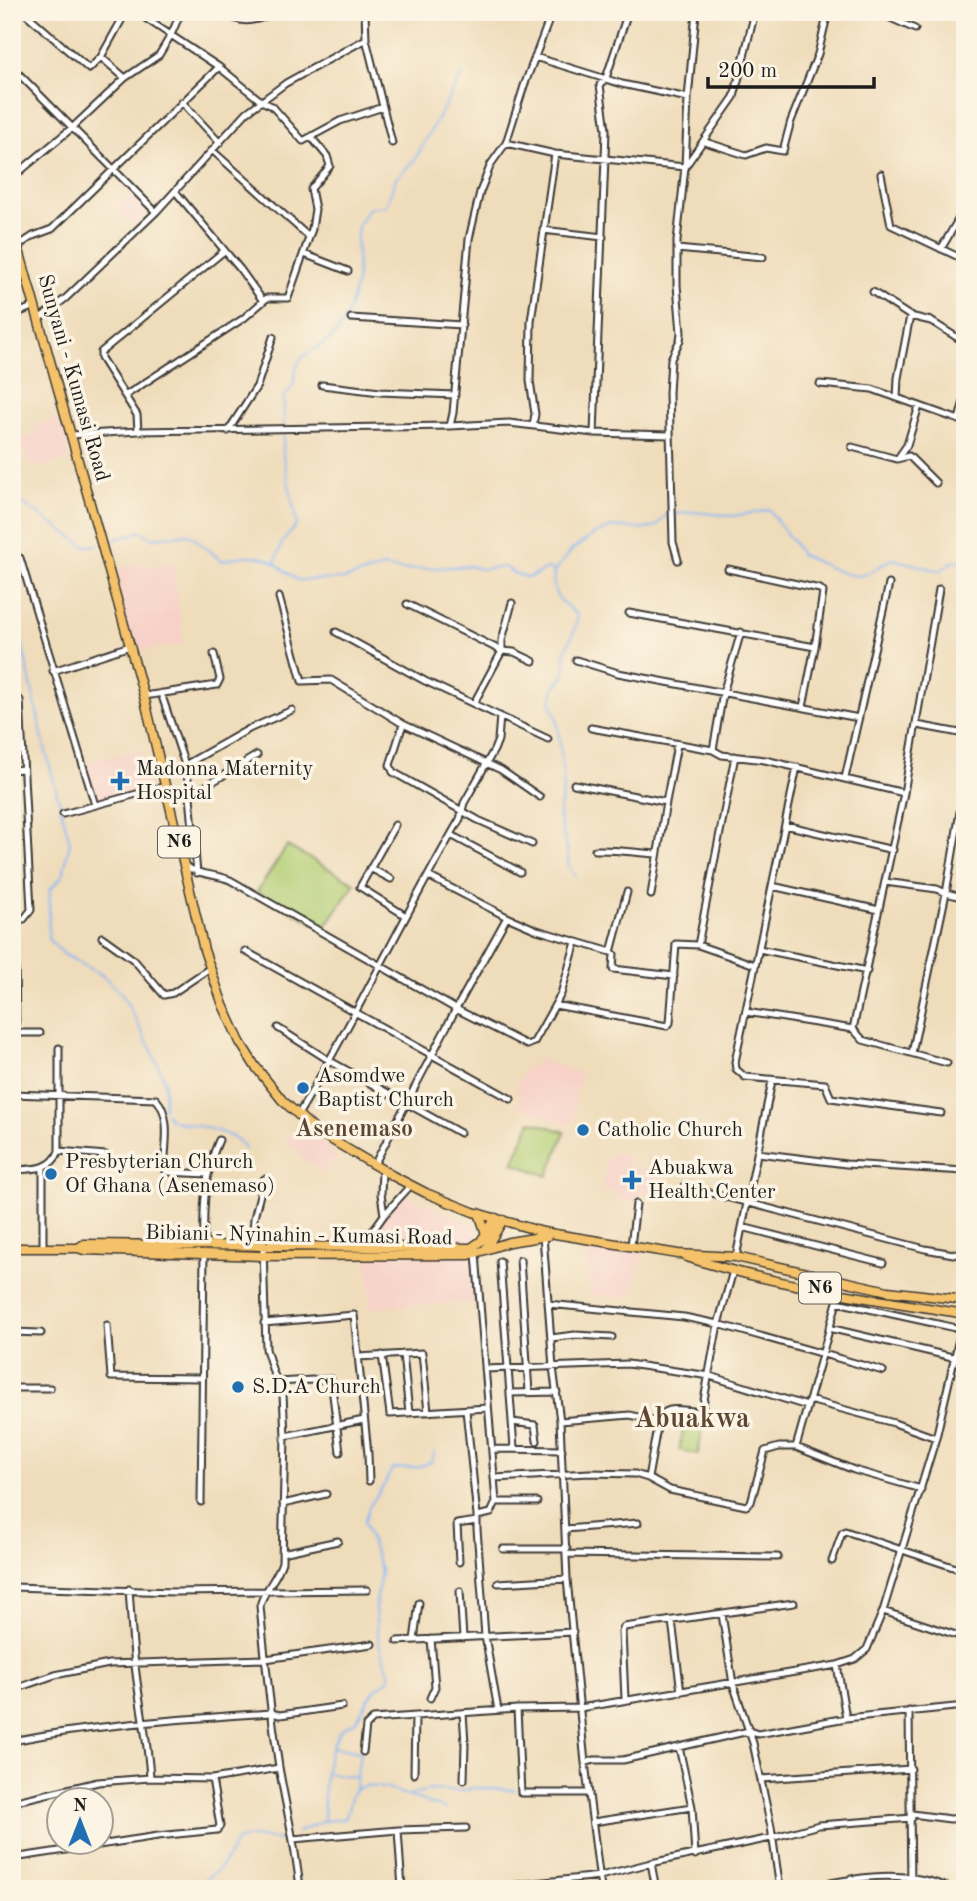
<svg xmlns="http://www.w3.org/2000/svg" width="977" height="1901" viewBox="0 0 977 1901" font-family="'Old Standard TT',serif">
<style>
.built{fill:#f7d1c7}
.green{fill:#b2cd73;stroke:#677448;stroke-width:2}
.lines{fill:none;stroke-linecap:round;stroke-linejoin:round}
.stream{stroke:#88b7f3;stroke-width:2}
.street-casing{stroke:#3c3934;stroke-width:9}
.primary-casing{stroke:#3c3934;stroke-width:11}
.street{stroke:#fff;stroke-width:5}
.primary{stroke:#f4c26a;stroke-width:8}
.poi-dot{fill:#1f6fb2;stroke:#fcf5e5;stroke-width:2.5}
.labels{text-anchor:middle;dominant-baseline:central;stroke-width:7;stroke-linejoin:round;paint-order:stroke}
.shield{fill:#fcf5e5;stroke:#5f5d58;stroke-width:2}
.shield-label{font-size:19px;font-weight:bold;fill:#1c1c1c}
.street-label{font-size:21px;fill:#1c1c1c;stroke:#fcf5e5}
.poi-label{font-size:21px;fill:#1c1c1c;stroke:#fcf5e5;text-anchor:start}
.quarter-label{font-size:24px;font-weight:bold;fill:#5e4732;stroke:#fcf5e5}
.district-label{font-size:28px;font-weight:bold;fill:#5e4732;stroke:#fcf5e5}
</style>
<rect width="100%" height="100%" fill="#fcf5e5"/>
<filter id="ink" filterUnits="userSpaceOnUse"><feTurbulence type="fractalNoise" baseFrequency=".0143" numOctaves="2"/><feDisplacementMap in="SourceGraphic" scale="14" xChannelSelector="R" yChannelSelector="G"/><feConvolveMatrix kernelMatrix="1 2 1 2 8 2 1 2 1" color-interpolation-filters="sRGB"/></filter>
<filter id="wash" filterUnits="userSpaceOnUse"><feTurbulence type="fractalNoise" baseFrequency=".00686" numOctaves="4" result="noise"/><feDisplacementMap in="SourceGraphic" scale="28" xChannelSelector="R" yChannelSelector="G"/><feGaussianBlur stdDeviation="1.57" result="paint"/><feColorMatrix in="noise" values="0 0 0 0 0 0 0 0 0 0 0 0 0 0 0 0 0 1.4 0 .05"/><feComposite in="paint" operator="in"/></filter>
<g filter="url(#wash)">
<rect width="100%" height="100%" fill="#efdcba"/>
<!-- built -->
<path class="built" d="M129 194 147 212 132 226 115 207Z
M60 417 71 457 42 468 28 462 21 439 37 434 34 426Z
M143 563V568L174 563 183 644 134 651 112 570Z
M140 749 151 788 97 803 85 763Z
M538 1059 580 1073 572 1126 516 1106 520 1094 515 1089 525 1066 532 1069Z
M301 1124 338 1156 322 1174 284 1140Z
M608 1152 628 1156 627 1166 662 1171 660 1194 641 1193 640 1202 619 1201V1193L602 1189Z
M401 1193 470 1223 476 1228 477 1240 467 1246 361 1245Z
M588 1245 624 1248 643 1252 631 1298 589 1294Z
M367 1253 472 1254 474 1302 371 1308Z"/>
<!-- green -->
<path class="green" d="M287 846 355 883 324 929 257 892Z
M531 1121 565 1132 548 1176 513 1163Z
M686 1414 704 1420 698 1454 679 1450Z"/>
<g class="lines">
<!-- stream -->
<path class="stream" d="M463 73 414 161 396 178 386 206 369 208C365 214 360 220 358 227 355 241 358 256 357 271 357 288 349 313 340 328 329 346 305 350 299 362 291 376 300 382 284 396L283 456 297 524 282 543 275 563 297 580 345 579 384 567 402 570 470 566 480 569 506 567 513 573 528 578 549 568 554 573C551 597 561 601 577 615 577 629 572 635 567 647 559 663 576 669 554 687L551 701 557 720 563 770V789L559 817 567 849 569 867 575 876
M12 496 85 546 98 545
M675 514 693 512 733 516 770 510C779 527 792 537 801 555 817 560 847 580 863 575 873 572 883 563 892 559L940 571 952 562 965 559
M104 543 141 531 152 538 189 534 222 561C241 555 256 553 274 562
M554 572 572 550 593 535 611 527 646 529 657 526 665 516 670 515
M12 612 16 616 44 744 70 842 63 875 50 890 48 939 65 955 102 975 122 994 153 1053 165 1082 164 1109
M166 1114 171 1120C193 1126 233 1129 246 1149
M333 1747 360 1752 355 1789
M327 1773 356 1777
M410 1795 429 1790 462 1791 473 1788 515 1790
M324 1821C323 1792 323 1761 338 1734 342 1726 349 1726 355 1721 361 1714 369 1696 376 1689 380 1685 385 1683 389 1679V1672L379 1645 375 1610 381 1570 364 1522 369 1507 384 1485 392 1469 418 1467 431 1462 435 1451
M298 1832 324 1821 344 1819C351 1812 348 1794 356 1789 376 1778 425 1804 446 1809
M192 1889C216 1871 223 1870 236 1841L250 1837 281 1840 286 1833"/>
</g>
</g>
<g filter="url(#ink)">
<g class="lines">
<defs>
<path id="street" d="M24 12 89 69 101 57 126 12
M136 12 219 67 261 101 272 106 303 141 340 121 383 107
M226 12C241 28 261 18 279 12
M365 12 366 39 392 143
M877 12 915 29
M101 57 125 78
M535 57 622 84 688 98
M12 67 156 212
M182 102 220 143
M705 142 746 155 766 148 783 151 791 121 818 54 828 12
M506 143 555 154 685 167 734 97 755 12
M213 151 309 237
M881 174 891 225 965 260
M12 178 73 127 125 78 159 55 171 35 181 12
M175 191 240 269 263 301
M543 230 603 237
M677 249 763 257
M941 249 965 208
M12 250 33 236 52 229 219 67
M304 254 348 271
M873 292 910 316 931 321 961 340H965
M12 315 35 306
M351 318 462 325
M39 319 66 298 156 212 247 112 286 83 366 39
M820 384 872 389 965 422
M322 385 380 392 455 395
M126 395 244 318 267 298H288L312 229 315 209 311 189 330 166 327 156 311 137
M897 398 898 378 910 316
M959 420 965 397
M533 425 535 414 530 381 531 321 555 154
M450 426 453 413 469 239 480 192 491 164 506 143 524 86 552 12
M138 431 137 415 101 358V352L224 251
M228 431 257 386 273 337
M594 433 605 158 606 130 600 85 606 78 628 12
M71 435 138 431 450 426 509 423 594 433 670 435
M852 447 897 459 909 456 936 483
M898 458 907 445 919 406
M20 558 95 805
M678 560 673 542 669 393 671 359 680 340 681 333 677 285V241L685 167 688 98 696 12
M728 569 820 589 823 592 815 647 803 707
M939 589 904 793 853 1029 863 1040 947 1063
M279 597 302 681 331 680 403 724 501 770 540 797
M407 604 502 651 514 652 533 661
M629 613 815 647
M336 632 425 681 548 739
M576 660 618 673 859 718
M53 671 130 646
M161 693 185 765 189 785 197 873
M144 696 217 685 220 679 214 654
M474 703 502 651V640L512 603
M403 724 390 765 393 772 478 820 532 844
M917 725 965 734
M591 728 713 750 722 755 765 760 904 793
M713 750 723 693 741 632
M185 765 249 729 292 710
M797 767 735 1062 736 1069 745 1077 825 1084 831 1098 941 1113
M12 770 23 769
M845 778 889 584
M574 784 666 802
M191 795 257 755
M63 814 166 786
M395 825 360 887 406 916
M785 825 893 850
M451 835 520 872
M595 850C616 849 636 853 657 854
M184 865C200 876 213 873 230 880L456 1009 527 1045 534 1042 561 994 576 942
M370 868 391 879
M428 876 507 917 537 930 611 952 614 954 613 969 674 976
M885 882 937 889 946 893 965 898
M772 886 879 910
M651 895 666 802 677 745
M12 920 24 919 31 910 20 700
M102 937 134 960 164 995 173 993 210 968
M698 945 735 756
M12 947 15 956 16 1033
M759 949 867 971
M245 951 511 1099
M611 952 627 892
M555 1005 667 1026 670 1023 676 944 698 945 755 965
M746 1012 853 1029
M278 1028 330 1061 460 1133
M12 1033H40
M912 1053 946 893 965 783
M12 1094 156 1099C172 1116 165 1147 164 1168L167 1172 208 1174
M298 1115C356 1018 403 916 460 819L464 803 494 750 498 740 500 716
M59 1151 106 1155
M758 1153 846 1164 965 1171
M374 1165 456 1009 507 917
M12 1170C31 1169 52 1171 59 1151V1048
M382 1171 381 1194 384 1215
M684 1186 925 1249 965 1256
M742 1227 883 1263
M543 1236 553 1367 560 1421 567 1579 585 1763 601 1889
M204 1245C203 1209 204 1173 219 1140
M252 1246 254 1218 264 1179
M631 1246 636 1204
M263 1247 266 1349 273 1372 283 1394 285 1436 282 1562C277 1579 263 1591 260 1606 265 1660 271 1714 279 1767 286 1808 296 1847 300 1889
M361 1247 384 1215 411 1185
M43 1248V1168
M476 1254 496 1502 491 1513 477 1516V1529L485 1636 498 1710
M736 1257 772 1081
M520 1260 529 1392
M500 1261 514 1448
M548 1304 684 1317 718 1324 883 1371
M264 1323 354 1315 368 1454 369 1481
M107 1325 111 1377 202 1378
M829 1328 965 1360
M12 1332 41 1333
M551 1338 575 1335 612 1337
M403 1354 409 1413
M382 1355 390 1414 488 1408
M359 1357 422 1353 428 1412
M485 1369 628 1364 710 1376 807 1406
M277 1382 331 1379 340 1452
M12 1388H50
M510 1393 557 1392
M809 1400 894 1423 936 1438
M466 1410 477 1516
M560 1421 630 1415 658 1422C665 1401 685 1413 702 1411L718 1324 733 1271
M512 1422 535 1425 537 1441
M285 1436 364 1420
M796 1447 837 1302 965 1330
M492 1449 562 1450
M494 1478 590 1473 635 1474 648 1478 670 1490 746 1506 751 1502 765 1451 779 1447H796L854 1470 921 1489
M648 1478 658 1422
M201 1502 204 1254
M496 1502H537
M283 1504 326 1494
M566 1529 638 1523
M503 1549H567
M282 1553 338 1541
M567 1554 778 1557
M832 1561 842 1533 845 1531 965 1571
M459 1562 457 1524 477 1521
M498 1583 567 1579
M12 1587 175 1592 367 1590
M129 1589C131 1615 132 1640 135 1665 139 1703 148 1740 150 1778
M460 1591 463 1638
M883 1611 965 1638
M722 1614 733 1684 753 1743 771 1827 780 1889
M672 1621 681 1692
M414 1640 419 1603
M397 1641 573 1632
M837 1665 846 1718
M12 1690 55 1675 109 1664 265 1659 372 1644
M430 1698 435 1687 431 1639
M625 1699 622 1632 624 1627 794 1603
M517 1709 521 1793H589
M909 1711 911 1889
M463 1713 465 1743 464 1780
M12 1741C98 1724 184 1719 271 1713L280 1715 342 1706
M679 1747 692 1807 695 1855
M363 1752 366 1726 373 1719 517 1709 580 1708 837 1665 855 1659 867 1649 883 1611 936 1438 961 1330
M585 1763 594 1760H623L749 1731 758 1734 846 1718 965 1706
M414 1774 415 1717
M761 1779 911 1769
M12 1802 98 1782 150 1778 212 1779 279 1768
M912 1814 950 1819 965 1818
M593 1822 692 1807
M398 1830 402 1889
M293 1839 398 1830 466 1828
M12 1856 18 1889
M13 1858 158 1836 217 1830 220 1826 212 1779
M651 1863 656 1889
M851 1878 853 1889
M314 1889H363
M478 1889 600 1876 651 1863 771 1838 819 1825 912 1818
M800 1889C851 1878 902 1867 952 1889"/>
<path id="primary" d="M12 225 144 696 204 950 223 1005 240 1042 255 1066 282 1100 315 1130 393 1176 426 1193 473 1212 543 1232 678 1254 736 1257 888 1291 965 1300
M479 1213 486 1234
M12 1248H78L84 1250 262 1256 469 1255 485 1250 503 1220
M78 1248 84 1244 471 1248 481 1241 496 1218
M485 1250 509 1242 547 1236
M687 1257C774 1286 875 1299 965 1314"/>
</defs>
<!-- street casing -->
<use href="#street" class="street-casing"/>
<!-- primary casing -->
<use href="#primary" class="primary-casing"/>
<!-- street -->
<use href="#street" class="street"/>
<!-- primary -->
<use href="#primary" class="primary"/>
</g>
</g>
<!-- markers -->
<g class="poi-dot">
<path d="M116.5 770.5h7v7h7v7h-7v7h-7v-7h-7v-7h7z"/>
<circle cx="303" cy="1088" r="7"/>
<circle cx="583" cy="1130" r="7"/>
<circle cx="51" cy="1174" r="7"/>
<path d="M628.5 1169.5h7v7h7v7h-7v7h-7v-7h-7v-7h7z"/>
<circle cx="238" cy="1387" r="7"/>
</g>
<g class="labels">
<!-- shield labels -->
<g class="shield">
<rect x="158" y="826.5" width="42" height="31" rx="5"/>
<rect x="799" y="1272.5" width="42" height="31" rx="5"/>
</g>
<g class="shield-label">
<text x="179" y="842">N6</text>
<text x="820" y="1288">N6</text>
</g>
<!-- street labels -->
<g class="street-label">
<text transform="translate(73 378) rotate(74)">Sunyani - Kumasi Road</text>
<text transform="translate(299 1236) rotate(1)">Bibiani - Nyinahin - Kumasi Road</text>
</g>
<!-- poi labels -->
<g class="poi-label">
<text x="136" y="769">Madonna Maternity<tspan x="136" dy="24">Hospital</tspan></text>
<text x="317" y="1076">Asomdwe<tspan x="317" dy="24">Baptist Church</tspan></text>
<text x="597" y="1130">Catholic Church</text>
<text x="65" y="1162">Presbyterian Church<tspan x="65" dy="24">Of Ghana (Asenemaso)</tspan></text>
<text x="648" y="1168">Abuakwa<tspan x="648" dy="24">Health Center</tspan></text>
<text x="252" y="1387">S.D.A Church</text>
</g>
<!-- quarter labels -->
<g class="quarter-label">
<text x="354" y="1130">Asenemaso</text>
</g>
<!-- district labels -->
<g class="district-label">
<text x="692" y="1420">Abuakwa</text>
</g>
</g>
<!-- margin -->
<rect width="977" height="1901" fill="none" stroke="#fcf5e5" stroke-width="42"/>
<!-- north arrow -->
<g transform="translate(80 1821)"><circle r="33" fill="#fcf5e5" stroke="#a29e95" stroke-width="2"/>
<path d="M0-5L12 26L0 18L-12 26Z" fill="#1f6fb2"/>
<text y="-10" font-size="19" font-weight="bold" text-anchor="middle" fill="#1c1c1c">N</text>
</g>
<!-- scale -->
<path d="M708 77v10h166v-10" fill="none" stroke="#1c1c1c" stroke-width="3.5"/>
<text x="718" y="77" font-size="21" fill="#1c1c1c" stroke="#fcf5e5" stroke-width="5" paint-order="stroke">200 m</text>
</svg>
